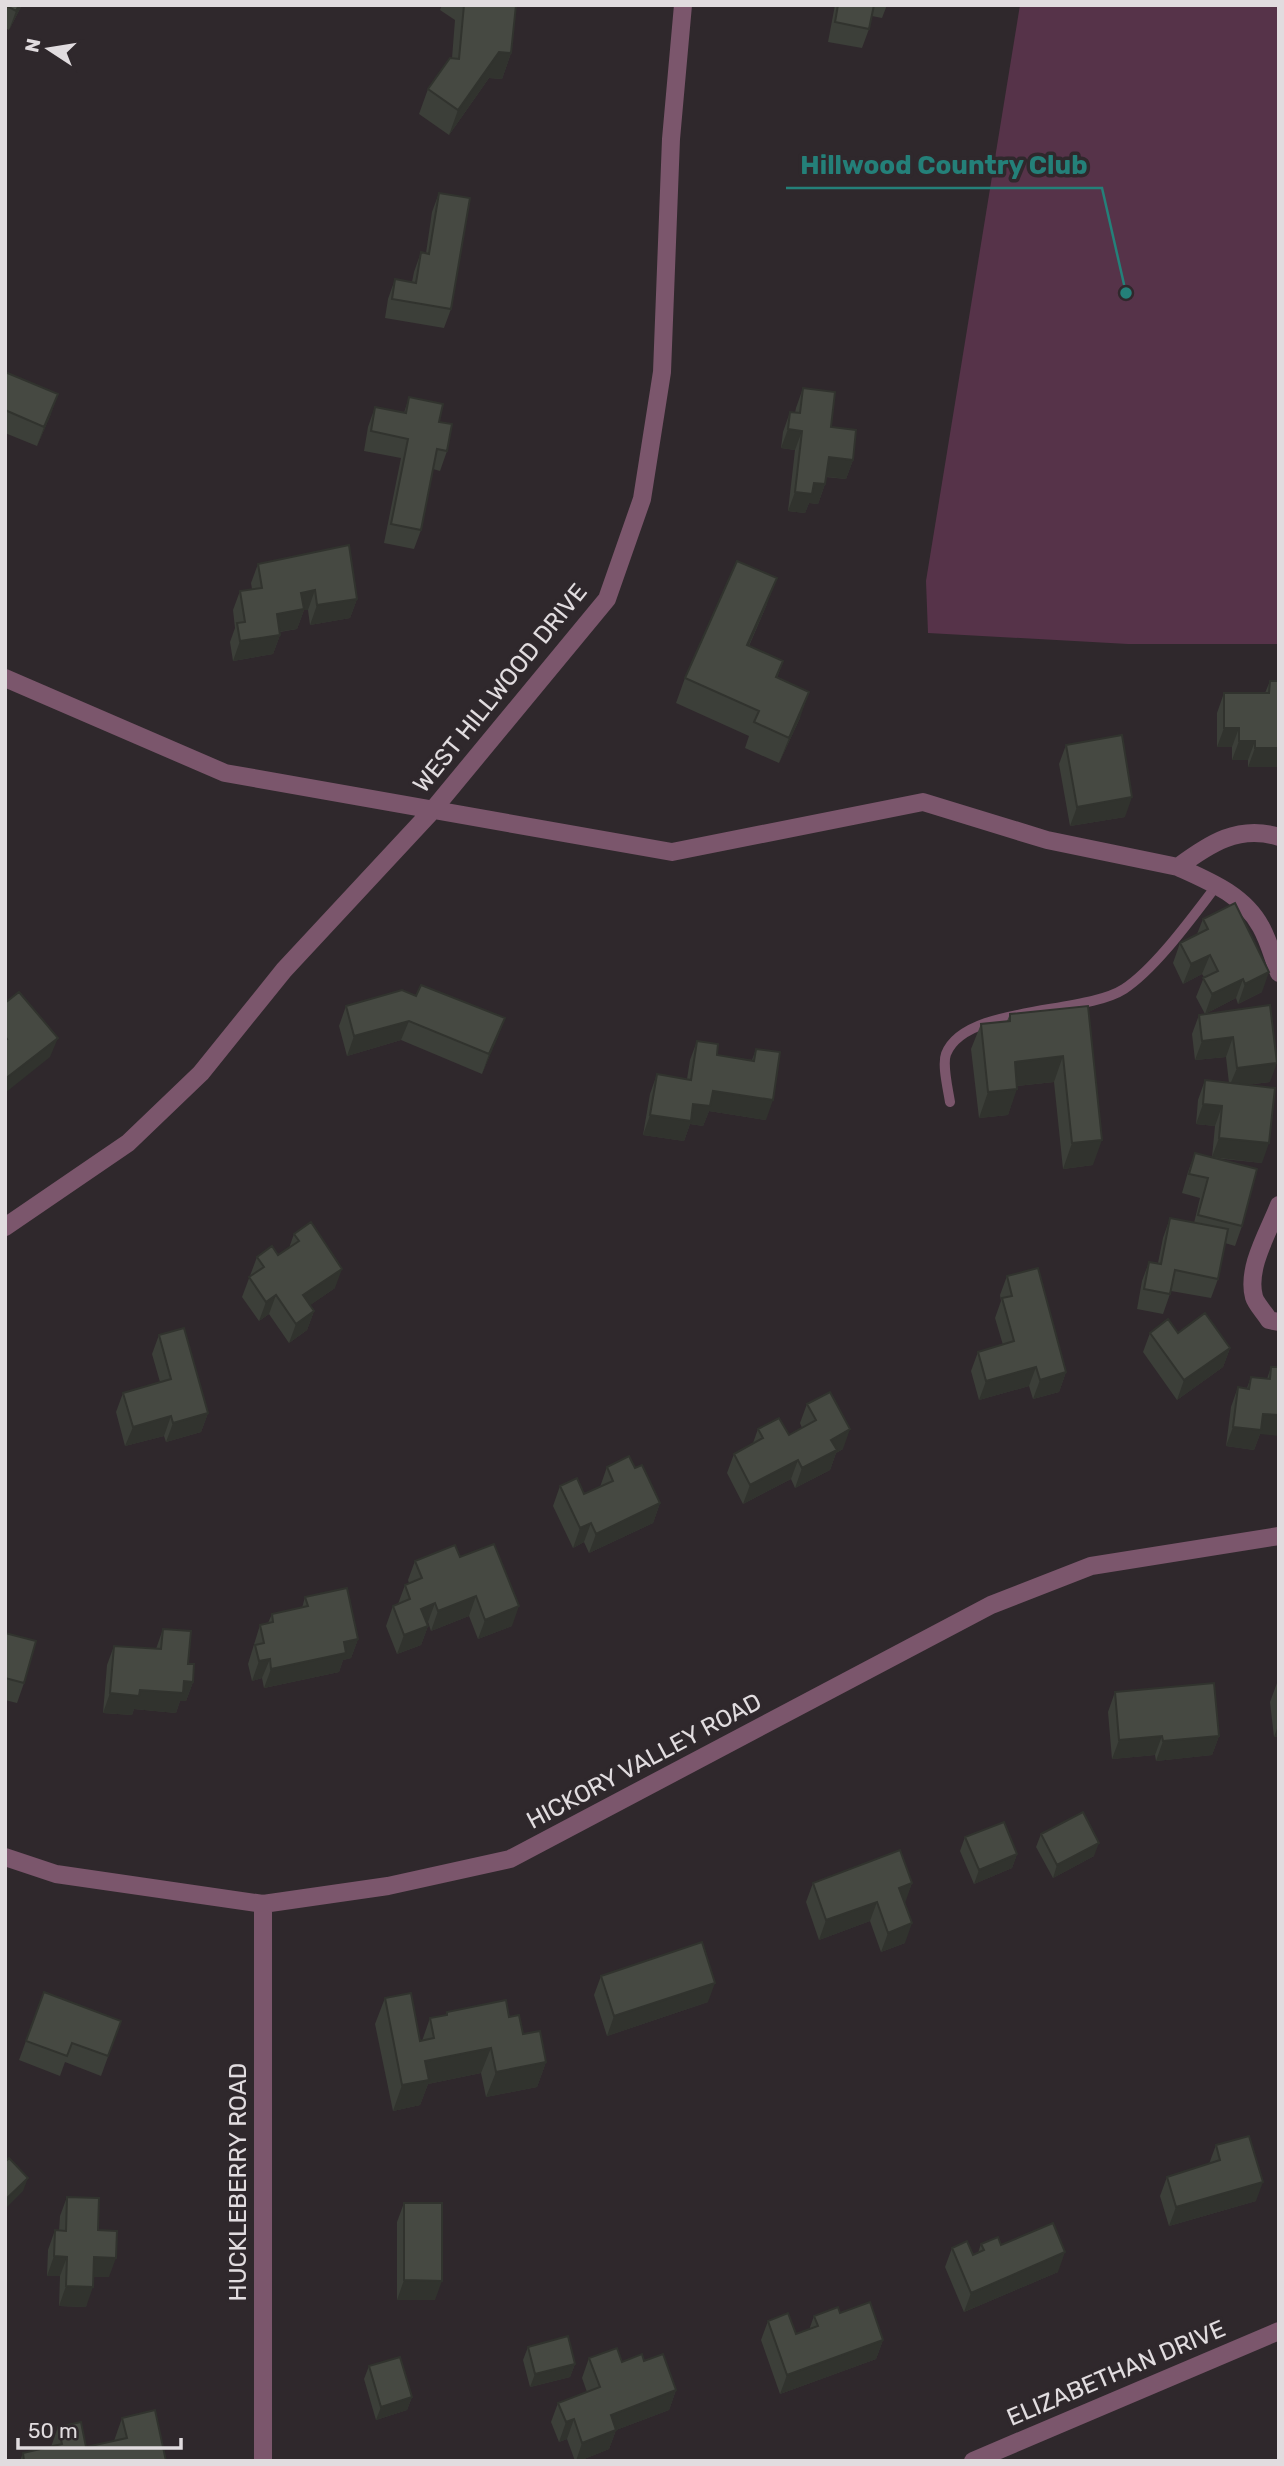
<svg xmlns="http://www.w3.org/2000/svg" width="1284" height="2466" viewBox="0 0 1284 2466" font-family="Rubik,sans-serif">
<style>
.green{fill:#563349}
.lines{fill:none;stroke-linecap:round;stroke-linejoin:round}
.lane{stroke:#7b566c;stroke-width:10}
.street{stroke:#7b566c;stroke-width:18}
.wall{fill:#3c3f39}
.shaded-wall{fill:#31332e}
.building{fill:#464942;stroke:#31332e;stroke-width:2}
.labels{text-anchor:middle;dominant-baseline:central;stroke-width:7;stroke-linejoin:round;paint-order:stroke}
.street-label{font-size:24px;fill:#e1dcdf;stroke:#2f282c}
.leader{fill:none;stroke:#248079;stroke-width:2.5}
.callout-dot{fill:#248079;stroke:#2f282c;stroke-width:2.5}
.callout-label{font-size:26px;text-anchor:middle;font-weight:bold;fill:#248079;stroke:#2f282c;stroke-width:7;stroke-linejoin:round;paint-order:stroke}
</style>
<rect width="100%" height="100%" fill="#2f282c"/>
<!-- green -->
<path class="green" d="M1020 5H1279V644H1128L928 633 926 581Z"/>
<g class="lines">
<!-- lane -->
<path class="lane" d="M950 1102C948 1089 942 1065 946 1054 965 1005 1084 1015 1124 989 1156 968 1193 916 1217 885"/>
<!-- street -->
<path class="street" d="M5 678 225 773 672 852 923 802 1047 840 1178 867
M1279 837C1239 824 1209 844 1178 867 1209 881 1244 895 1261 927 1269 941 1273 958 1279 973
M1279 1205C1269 1231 1246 1268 1254 1297 1256 1304 1265 1313 1269 1320L1279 1322
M5 1227 128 1143 201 1073 284 970 431 812 607 599 642 499 662 372 671 139 683 5
M5 1857 56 1874 263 1904 388 1886 510 1859 991 1605 1091 1566 1279 1536
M263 1904V2461
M973 2461 1279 2331"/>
</g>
<!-- wall -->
<path class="wall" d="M5 5H22L9 30 5 28Z
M442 5H516L511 53 502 79 489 78 449 135 419 114 428 89 452 58 455 20 440 10Z
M835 5H887L882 18 872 16 869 29 862 48 828 42Z
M439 193 451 309 444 328 385 318 388 299 395 279 412 282 414 272 421 252 426 253 432 212Z
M5 372 51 414 37 446 5 433Z
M803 388 853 460 846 479 826 477 825 484 818 504 809 503 805 513 788 511 795 450 781 448 783 432 790 412 795 413 796 408Z
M409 397 439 422 447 451 440 471 433 469 421 530 414 549 384 543 401 458 364 451 368 427 375 407 404 413Z
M258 564 357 599 350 618 310 625 308 610H304L297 629 280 632V635L273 654 233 661 230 642 235 628 233 610 240 591 252 589 251 583Z
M767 604 749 646 783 661 777 678 800 718 779 763 745 748 749 736 676 703 685 678Z
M1270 681 1279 767H1248V760H1232V747H1217V713L1224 693H1265Z
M1066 745 1125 817 1070 826 1059 764Z
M1203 919 1262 992 1238 1004 1236 998 1205 1014 1196 997 1204 977 1202 974 1183 984 1173 963 1180 943 1197 934Z
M416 996 505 1018 482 1074 401 1040 347 1056 339 1026 346 1006Z
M1270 1005V1082L1246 1085 1262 1163 1214 1158 1242 1226 1235 1246 1225 1243 1218 1279 1211 1298 1171 1291 1163 1314 1137 1309 1142 1281 1149 1262 1158 1263 1163 1238 1170 1218 1194 1223 1200 1198 1182 1193 1188 1172 1195 1153 1212 1157 1215 1126 1196 1124 1198 1100 1205 1080 1229 1083 1226 1057 1195 1060 1192 1034 1199 1015Z
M1088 1006 1093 1165 1063 1169 1054 1082 1017 1086 1008 1115 979 1118 971 1049 981 1024 1007 1021 1010 1014Z
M697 1041 717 1055 752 1060 756 1049 766 1120 709 1111 703 1126 690 1124 684 1141 643 1135 650 1094 657 1074 687 1079 690 1060Z
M294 1234 335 1288 310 1305 314 1311 307 1330 289 1343 269 1314 259 1321 242 1297 257 1257 278 1255 289 1248Z
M1007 1276 1066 1372 1059 1392 1033 1399 1029 1386 979 1400 971 1371 978 1352 1003 1345 995 1318 1001 1301 1000 1295Z
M1150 1333H1178L1230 1348 1223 1367 1177 1400 1143 1352Z
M159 1335 208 1413 201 1432 166 1442 164 1436 125 1446 116 1412 123 1393 160 1382 152 1354Z
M1271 1367H1279L1260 1434 1254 1450 1226 1446 1231 1407 1238 1387 1247 1388 1251 1377 1267 1379Z
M807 1404 843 1449 836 1453 830 1470 795 1488 791 1479 743 1504 727 1473 734 1454 753 1443 758 1429 789 1435 802 1428 800 1423Z
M607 1467 635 1468 660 1503 653 1523 589 1553 584 1542 573 1548 553 1506 560 1486 584 1494 600 1487Z
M460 1557 512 1626 478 1639 469 1616 431 1631 428 1622 427 1623 428 1626 421 1645 397 1654 386 1626 393 1606 398 1604 405 1585 409 1583 408 1580 415 1561Z
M305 1597 358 1639 351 1658 343 1660 339 1672 264 1688 262 1678 252 1681 248 1664 260 1625 268 1623 272 1614 302 1608Z
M163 1629 188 1664 193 1682 186 1701H180L176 1713 134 1709 132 1715 103 1713 107 1665 114 1646 156 1649Z
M5 1633 24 1683 17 1703 5 1700Z
M1277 1683H1279V1736L1274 1737 1270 1702Z
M1115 1692 1219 1736 1212 1755 1156 1761 1155 1755 1112 1759 1108 1712Z
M1041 1834 1094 1856 1053 1878 1036 1847Z
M965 1837 1017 1854 1012 1868 974 1884 960 1851Z
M813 1883H912L904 1903 905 1943 881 1952 870 1921 819 1940 806 1902Z
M601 1976 708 2002 607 2036 594 1995Z
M44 1992 121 2021 101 2076 65 2062 60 2076 19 2060Z
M385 1998 420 2041H422L430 2018 445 2016 447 2012 509 2017 546 2062 537 2087 486 2097 481 2073 428 2084 420 2105 393 2111 375 2024Z
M1216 2145 1256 2201 1169 2226 1160 2196 1167 2177 1209 2164Z
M67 2197 98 2230 109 2277H93L86 2307 59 2306 60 2276H47L48 2250 55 2230 59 2231 60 2216Z
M404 2203 435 2300H397V2222Z
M981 2244 1001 2245 1058 2272 964 2312 945 2267 952 2248 973 2255 978 2253Z
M840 2313 883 2340 876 2359 780 2394 761 2340 768 2321 796 2334 809 2330 814 2316Z
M528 2347 575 2364 570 2377 530 2387 523 2360Z
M589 2358 622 2362 644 2361 676 2390 669 2410 616 2430 609 2449 579 2461H575L567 2439 559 2442 551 2422 558 2403 587 2392 582 2378Z
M369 2366 412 2397 407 2410 376 2420 364 2379Z
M122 2418 166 2461H20L23 2453 51 2447 58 2427 86 2447 114 2441Z"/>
<!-- shaded-wall -->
<path class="shaded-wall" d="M19 5H22L9 30 16 11Z
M499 52 511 53 502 79 489 78 449 135 458 110Z
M58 394 51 414 37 446 44 427Z
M788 429 802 431 795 450 781 448Z
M829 457 853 460 846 479 822 476Z
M814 483 825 484 818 504 809 503 805 513 788 511 795 492Z
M777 578 767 604 738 670 747 645Z
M315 590 308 610H304L297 629 270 633 277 614 301 593Z
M357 599 350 618 310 625 317 605Z
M280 635 273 654 233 661 240 641Z
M809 692 800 718 779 763 789 738Z
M1224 728H1239L1232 747H1217Z
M1239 741H1255L1248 760H1232Z
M1255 748H1279V767H1248Z
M1132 797 1125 817 1070 826 1077 807Z
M1210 955 1202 974 1183 984 1191 964Z
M1269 972 1262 992 1238 1004 1245 984Z
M1243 979 1236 998 1205 1014 1212 994Z
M505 1018 498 1037 482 1074 489 1054Z
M409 1021 401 1040 347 1056 354 1036Z
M1233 1037 1226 1057 1195 1060 1202 1041Z
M58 1038 50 1057 5 1093V1079Z
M1063 1056 1054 1082 1005 1087 1015 1062Z
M1277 1063 1270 1082 1229 1087 1237 1068Z
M1017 1089 1008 1115 979 1118 988 1092Z
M713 1091 773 1100 766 1120 709 1111 703 1126 690 1124 684 1141 643 1135 650 1115Z
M1203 1104 1222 1106 1215 1126 1196 1124Z
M1219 1138 1269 1143 1262 1163 1212 1157Z
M1102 1140 1093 1165 1063 1169 1072 1143Z
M342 1269 335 1288 296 1315 303 1295Z
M276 1295 269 1314 259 1321 266 1302Z
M314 1311 307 1330 289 1343 296 1324Z
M1230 1348 1223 1367 1177 1400 1184 1380Z
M1036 1367 1029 1386 979 1400 986 1381Z
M1066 1372 1059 1392 1033 1399 1040 1380Z
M208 1413 201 1432 166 1442 173 1423Z
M1263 1414 1279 1415V1436L1260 1434 1254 1450 1226 1446 1233 1427Z
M171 1416 164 1436 125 1446 133 1427Z
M850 1429 843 1449 836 1453 830 1470 795 1488 802 1468 831 1440Z
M798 1460 791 1479 743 1504 750 1485Z
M660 1503 653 1523 589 1553 596 1534Z
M591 1523 584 1542 573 1548 580 1528Z
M476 1596 469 1616 431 1631 438 1611Z
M435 1603 428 1622 414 1628 421 1609Z
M519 1606 512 1626 478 1639 485 1620Z
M428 1626 421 1645 397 1654 404 1635Z
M358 1639 351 1658 343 1660 339 1672 264 1688 271 1669 344 1642Z
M270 1659 262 1678 252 1681 259 1661Z
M184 1681 193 1682 186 1701H180L176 1713 134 1709 132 1715 103 1713 110 1693 140 1690Z
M1279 1723V1736L1274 1737Z
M1162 1736 1155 1755 1112 1759 1119 1740Z
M1219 1736 1212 1755 1156 1761 1163 1741Z
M1099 1843 1094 1856 1053 1878 1057 1865Z
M1017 1854 1012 1868 974 1884 979 1870Z
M912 1883 905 1903 892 1908 899 1888Z
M877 1902 870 1921 819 1940 826 1920Z
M912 1923 905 1943 881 1952 888 1933Z
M715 1983 708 2002 607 2036 614 2016Z
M491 2048 481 2073 428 2084 420 2105 393 2111 402 2085 425 2061Z
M546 2062 537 2087 486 2097 496 2072Z
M28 2178 23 2191 5 2209V2200Z
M1263 2182 1256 2201 1169 2226 1176 2207Z
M1065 2252 1058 2272 964 2312 971 2293Z
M54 2256 67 2257 60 2276H47Z
M94 2257 116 2258 109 2277H87Z
M404 2280 442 2281 435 2300H397Z
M66 2286 93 2287 86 2307 59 2306Z
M883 2340 876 2359 780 2394 787 2375Z
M575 2364 570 2377 530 2387 535 2374Z
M676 2390 669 2410 616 2430 609 2449 579 2461H576L582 2443 611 2415Z
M412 2397 407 2410 376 2420 381 2407Z
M574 2419 567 2439 559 2442 566 2422Z"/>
<!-- building -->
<path class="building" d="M5 5H19L16 11Z
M464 5H516L511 53 499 52 458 110 428 89 450 58 459 59Z
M838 5H874L869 29 835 22Z
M439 193 470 198 451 309 392 299 395 279 416 283 421 252 429 254Z
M5 372 58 394 44 427 5 410Z
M803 388 835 392 831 427 856 430 853 460 829 457 825 484 814 483 812 494 795 492 802 431 788 429 790 412 800 413Z
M409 397 443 404 439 422 452 424 447 451 437 449 421 530 391 524 408 439 371 431 375 407 406 413Z
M349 545 357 599 317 605 315 590 301 593 304 609 277 614 280 635 240 641 237 623 245 622 240 591 262 588 258 564Z
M737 561 777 578 747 645 783 661 776 677 809 692 789 738 754 722 759 711 685 678Z
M1270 681H1279V748H1255V741H1239V728H1224V693H1269Z
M1122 735 1132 797 1077 807 1066 745Z
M1235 903 1269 972 1245 984 1243 979 1212 994 1203 978 1218 971 1210 955 1191 964 1180 943 1208 929 1203 919Z
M421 985 505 1018 489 1054 409 1021 354 1036 346 1006 402 990 416 996Z
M19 992 58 1038 5 1079V1040L7 1039 5 1036V1003Z
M1270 1005 1277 1063 1237 1068 1233 1037 1202 1041 1199 1015Z
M1088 1006 1102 1140 1072 1143 1063 1056 1015 1062 1017 1089 988 1092 981 1024 1010 1021V1014Z
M697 1041 718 1044 717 1055 754 1061 756 1049 780 1052 773 1100 713 1091 710 1106 693 1104 691 1121 650 1115 657 1074 691 1080Z
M1205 1080 1275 1088 1269 1143 1219 1138 1222 1106 1203 1104Z
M1195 1153 1257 1169 1242 1226 1198 1215 1208 1178 1189 1174Z
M1170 1218 1228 1229 1218 1279 1175 1270 1170 1294 1144 1289 1149 1262 1161 1264Z
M311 1222 342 1269 303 1295 314 1311 296 1324 276 1295 266 1302 249 1277 264 1267 257 1257 272 1246 278 1255 299 1241 294 1234Z
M1038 1268 1066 1372 1040 1380 1036 1367 986 1381 978 1352 1014 1341 1002 1298 1012 1296 1007 1276Z
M1205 1313 1230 1348 1184 1380 1150 1333 1168 1319 1178 1333Z
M184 1328 208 1413 173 1423 171 1416 133 1427 123 1393 171 1379 159 1335Z
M1271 1367H1279V1415L1263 1414 1261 1430 1233 1427 1238 1387 1249 1389 1251 1377 1270 1379Z
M830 1392 850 1429 831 1440 837 1450 802 1468 798 1460 750 1485 734 1454 763 1438 758 1429 779 1418 789 1435 816 1420 807 1404Z
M629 1456 635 1468 642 1465 660 1503 596 1534 591 1523 580 1528 560 1486 577 1478 584 1494 613 1481 607 1467Z
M494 1544 519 1606 485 1620 476 1596 438 1611 435 1603 421 1609 428 1626 404 1635 393 1606 410 1599 405 1585 422 1578 415 1561 455 1545 460 1557Z
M347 1588 358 1639 344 1642 346 1653 271 1669 270 1659 259 1661 255 1645 264 1643 260 1625 273 1622 272 1614 308 1606 305 1597Z
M163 1629 191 1631 188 1664H194L193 1682 184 1681 183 1693 140 1690 139 1696 110 1693 114 1646 161 1649Z
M5 1633 36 1641 24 1683 5 1678Z
M1214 1683 1219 1736 1163 1741 1162 1736 1119 1740 1115 1692Z
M1083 1812 1099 1843 1057 1865 1041 1834Z
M1004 1822 1017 1854 979 1870 965 1837Z
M900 1850 912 1883 899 1888 912 1923 888 1933 877 1902 826 1920 813 1883Z
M702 1942 715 1983 614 2016 601 1976Z
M44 1992 121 2021 108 2056 72 2043 67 2056 26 2041Z
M411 1993 420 2041 434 2038 430 2018 447 2015V2012L506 2000 509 2017 519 2015 523 2034 540 2031 546 2062 496 2072 491 2048 425 2061 429 2080 402 2085 385 1998Z
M1249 2136 1263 2182 1176 2207 1167 2177 1220 2160 1216 2145Z
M9 2158 28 2178 5 2200V2162Z
M67 2197 99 2198 98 2230 117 2231 116 2258 94 2257 93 2287 66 2286 67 2257 54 2256 55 2230 66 2231Z
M404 2203H442V2281L404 2280Z
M1053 2223 1065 2252 971 2293 952 2248 967 2241 973 2255 984 2250 981 2244 998 2237 1001 2245Z
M870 2302 883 2340 787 2375 768 2321 788 2313 796 2334 818 2326 814 2316 838 2307 840 2313Z
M568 2336 575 2364 535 2374 528 2347Z
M617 2348 622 2362 642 2354 644 2361 663 2354 676 2390 611 2415 616 2430 582 2443 574 2419 566 2422 558 2403 600 2387 589 2358Z
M400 2357 412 2397 381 2407 369 2366Z
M155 2410 166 2461H24L23 2453 62 2444 58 2427 81 2422 86 2447 127 2438 122 2418Z"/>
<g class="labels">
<!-- street labels -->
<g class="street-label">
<text transform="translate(500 688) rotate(-51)">WEST HILLWOOD DRIVE</text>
<text transform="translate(644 1761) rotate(-28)">HICKORY VALLEY ROAD</text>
<text transform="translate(238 2182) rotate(-90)">HUCKLEBERRY ROAD</text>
<text transform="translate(1116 2373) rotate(-23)">ELIZABETHAN DRIVE</text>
</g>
</g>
<!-- callouts -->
<path class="leader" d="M1126 293L1102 188H786"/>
<circle class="callout-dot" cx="1126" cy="293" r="7"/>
<g class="callout-label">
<text x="944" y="174">Hillwood Country Club</text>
</g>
<!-- border -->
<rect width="1284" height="2466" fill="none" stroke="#e1dcdf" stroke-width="14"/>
<!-- north arrow -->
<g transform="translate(49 49) rotate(282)" stroke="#2f282c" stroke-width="5" paint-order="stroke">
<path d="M0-5L12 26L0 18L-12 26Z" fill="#e1dcdf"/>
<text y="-10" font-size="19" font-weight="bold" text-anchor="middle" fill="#e1dcdf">N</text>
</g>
<!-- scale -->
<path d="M18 2438v10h163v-10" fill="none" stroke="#e1dcdf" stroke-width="3.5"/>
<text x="28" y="2438" font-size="21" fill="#e1dcdf" stroke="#2f282c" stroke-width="5" paint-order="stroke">50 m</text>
</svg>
